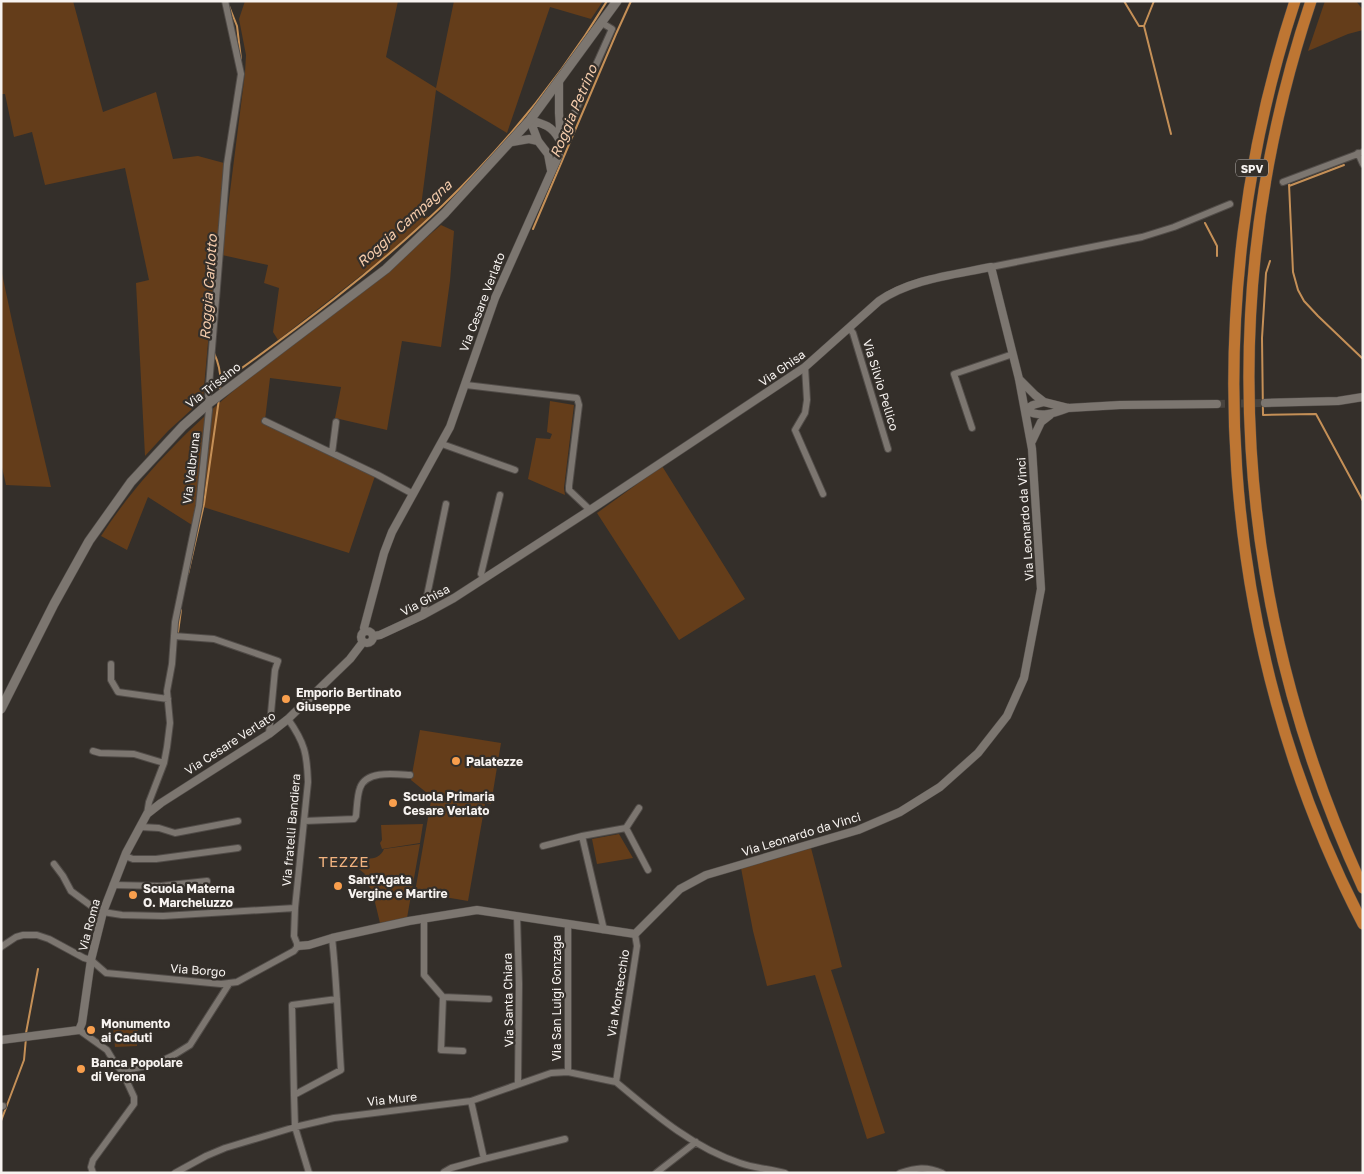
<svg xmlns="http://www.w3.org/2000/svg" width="1364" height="1174" viewBox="0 0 1364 1174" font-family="'Golos Text',sans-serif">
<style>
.green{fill:#643d1a}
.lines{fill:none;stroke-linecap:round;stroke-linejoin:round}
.stream{stroke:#c59057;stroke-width:2}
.tertiary-tunnel{stroke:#48433e;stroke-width:8;stroke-dasharray:8 4;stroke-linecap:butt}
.minor-casing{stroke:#514c48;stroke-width:8}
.tertiary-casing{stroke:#514c48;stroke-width:9}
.secondary-casing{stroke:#514c48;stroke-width:10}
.motorway-casing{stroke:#514c48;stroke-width:12}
.minor{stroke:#7c7670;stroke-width:6}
.tertiary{stroke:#7c7670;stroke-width:8}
.secondary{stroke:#7c7670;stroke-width:9}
.motorway{stroke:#be7633;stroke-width:11}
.poi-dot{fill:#f99f4d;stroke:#342f2a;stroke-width:2}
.labels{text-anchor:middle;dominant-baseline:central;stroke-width:4.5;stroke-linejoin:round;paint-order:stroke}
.shield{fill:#342f2a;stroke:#bcb8b5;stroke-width:1}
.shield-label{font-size:11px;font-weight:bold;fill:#f7f3f0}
.street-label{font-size:12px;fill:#f7f3f0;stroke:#342f2a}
.poi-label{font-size:12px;font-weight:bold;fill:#f7f3f0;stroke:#342f2a;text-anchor:start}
.water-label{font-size:14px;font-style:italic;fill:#f5ccac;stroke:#342f2a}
.quarter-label{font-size:15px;letter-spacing:1px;fill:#f2b37f;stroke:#342f2a}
</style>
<rect width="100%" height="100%" fill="#342f2a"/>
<!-- green -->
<path class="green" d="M1 1H73L103 112 156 92 173 159 198 156 224 163 203 399 168 431 145 456 136 283 149 280 125 168 45 185 32 132 14 137 5 94H1Z
M245 1H398L386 57 436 88 454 1H603L591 19 550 7 507 133 436 90 420 214 429 217 382 259 278 340 273 332 279 288 264 283 268 265 222 255 245 73 246 55 239 19Z
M1325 1H1356L1363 10V30L1348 34 1308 51Z
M441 225 454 231 450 281 441 347 402 341 387 430 335 418 341 387 270 378 265 420 375 476 349 553 197 505 192 525 148 497 127 550 101 536C186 405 325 325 441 225Z
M1 269 14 330 51 487 6 485 1 463Z
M550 401 574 405 564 488 565 495 528 479 536 438 550 439 552 434 547 432Z
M662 466 745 599 679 640 597 513Z
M420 730 501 743 491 804 427 793 411 780Z
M432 795 485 804 468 901 415 892Z
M423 824 420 843 382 849 380 843 382 840 381 825Z
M619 834 633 858 597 864 592 839Z
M420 844 407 918 380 923 372 890 362 879 365 874 348 860 351 857C363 858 378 863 384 849Z
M811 848 842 967 831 970 885 1133 867 1139 815 975 767 986 753 931 741 868Z
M113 1026 138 1028 137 1046 115 1047Z"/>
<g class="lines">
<!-- stream -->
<path class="stream" d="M1124 1 1139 26H1143
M1154 1 1144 26 1171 134
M229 6 237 26 241 59
M1289 184 1293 272 1298 290 1304 301 1318 316 1363 359
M1289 186 1344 165
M1205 223 1217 246V256
M533 229 616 34 631 1
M1270 261 1266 273 1262 338 1263 415 1316 414 1363 501
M214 353C220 366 222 377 220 392
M221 383C298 328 374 271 443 205 505 145 562 75 607 1
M188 574 204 504 219 399
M178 632 181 610
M26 1033 38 969
M1 1121 24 1060 26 1038"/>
<!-- tertiary-tunnel -->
<path class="tertiary-tunnel" d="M1217 404 1265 403"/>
<defs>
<path id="minor" d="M562 141 612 29 602 23
M1358 153 1363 164
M1283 182 1363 152
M991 267 1142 237 1174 227 1230 204
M849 328 853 333 888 449
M805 367 807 400 805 413 795 430 823 494
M466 385 577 398 579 405 569 486V490L590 510
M265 421 378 475 413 494
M972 428 954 374 1013 354
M442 444 515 470
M332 453 336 422
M484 578 481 574 500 495
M423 615 446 504
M174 636 214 639 278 661 275 670 269 734
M111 664V680L118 692 168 699
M93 751 100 753 134 754 164 763
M147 814 149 802 164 763 167 747 170 723 167 691 172 664 175 622 199 506 209 410 208 398 227 164 241 74 225 1
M304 821 354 819 356 816C357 807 357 796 360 788 366 770 395 774 410 775
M141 827 159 828 175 833 238 821
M626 828 648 870
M582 836 626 828 639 808
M543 846 582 836 604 930
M125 856 133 859H156L238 848
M54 864 63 876 71 891 94 908 103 912 122 915 163 916 295 908
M113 885 161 886 207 881
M517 916 519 984 518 1083
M424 918V975L443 997 441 1050 463 1051
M568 924V1072
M635 934 637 946 616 1082C653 1113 693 1148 740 1163 754 1168 770 1169 785 1173
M332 938C337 982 338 1026 341 1070L294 1095 292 1005 337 999
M1 947 16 937 23 935H37L49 939 84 958 91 960 106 973 221 984 237 982 294 951 298 946 294 936 295 908 308 782C307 754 305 743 288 719
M443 997 489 999
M79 1030 107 1050 116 1065 122 1071 134 1097V1104L93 1160 91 1167 93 1173
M122 1071 155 1064 174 1055 190 1045 229 984
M294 1095 295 1127 309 1173
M1 1106H3
M484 1159 565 1139
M444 1172 451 1168 484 1159 471 1101
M175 1173 206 1156 225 1148 295 1127 334 1118 471 1101 551 1073 568 1072 616 1082
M656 1173 696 1142
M900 1173C916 1168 926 1166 942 1173"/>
<path id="tertiary" d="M530 120 538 141 548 154 551 170
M530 120C544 124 552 126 559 139
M512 142 529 139 538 141
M1019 379 1035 395 1044 402
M1265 403 1338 401 1363 397
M1025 410 1033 405 1044 402 1068 408 1120 405 1217 404
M1025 410C1041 418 1052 414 1068 408
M1032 441 1041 422 1050 415
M361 637a6 6 0 1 1 12 0a6 6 0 1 1-12 0Z
M366 631 364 628 384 553 392 532 450 427 495 298 558 157 561 143 559 113V81
M298 946 309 945 332 938 409 921 477 910 635 934 680 889 706 875 858 830 900 812 940 787 978 753 1007 716 1024 678 1041 589 1032 449 1019 379 991 267C953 275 911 279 879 301L805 367 590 510 454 598 423 615 380 635 374 636
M1 1040 79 1030 82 1023 91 960 103 912 126 853 147 814 161 803 269 734 288 719 350 659 363 642"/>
<path id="secondary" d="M1 709 54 604 89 541 131 482 183 426 208 404 386 269 445 213 530 120 617 1"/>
<path id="motorway" d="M1295 1C1196 302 1216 642 1363 924
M1311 1C1212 296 1233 606 1363 888"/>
</defs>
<!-- minor casing -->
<use href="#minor" class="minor-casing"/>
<!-- tertiary casing -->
<use href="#tertiary" class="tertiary-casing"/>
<!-- secondary casing -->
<use href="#secondary" class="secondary-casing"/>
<!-- motorway casing -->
<use href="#motorway" class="motorway-casing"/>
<!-- minor -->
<use href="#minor" class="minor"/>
<!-- tertiary -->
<use href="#tertiary" class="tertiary"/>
<!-- secondary -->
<use href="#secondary" class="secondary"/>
<!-- motorway -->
<use href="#motorway" class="motorway"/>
</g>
<!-- markers -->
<g class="poi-dot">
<circle cx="286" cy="699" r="5"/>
<circle cx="456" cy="761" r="5"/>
<circle cx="393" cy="803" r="5"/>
<circle cx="338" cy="886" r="5"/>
<circle cx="133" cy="895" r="5"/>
<circle cx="91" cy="1030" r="5"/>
<circle cx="81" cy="1069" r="5"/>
</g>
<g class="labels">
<!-- shield labels -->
<rect class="shield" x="1236" y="159.5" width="32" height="17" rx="4"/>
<g class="shield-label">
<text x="1252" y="168">SPV</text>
</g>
<!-- street labels -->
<g class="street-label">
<text transform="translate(482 302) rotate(-69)">Via Cesare Verlato</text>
<text transform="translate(782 368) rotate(-35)">Via Ghisa</text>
<text transform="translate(213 385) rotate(-38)">Via Trissino</text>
<text transform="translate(881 385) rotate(73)">Via Silvio Pellico</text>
<text transform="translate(191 468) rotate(-83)">Via Valbruna</text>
<text transform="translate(1025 519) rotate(-94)">Via Leonardo da Vinci</text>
<text transform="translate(425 600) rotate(-28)">Via Ghisa</text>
<text transform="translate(230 743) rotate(-33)">Via Cesare Verlato</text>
<text transform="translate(291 830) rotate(-85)">Via fratelli Bandiera</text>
<text transform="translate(801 834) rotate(-17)">Via Leonardo da Vinci</text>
<text transform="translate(89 925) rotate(-75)">Via Roma</text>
<text transform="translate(198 970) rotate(4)">Via Borgo</text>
<text transform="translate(618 993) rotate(-81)">Via Montecchio</text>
<text transform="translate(556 998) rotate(-90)">Via San Luigi Gonzaga</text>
<text transform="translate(508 1000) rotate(-91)">Via Santa Chiara</text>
<text transform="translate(392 1099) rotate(-6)">Via Mure</text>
</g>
<!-- poi labels -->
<g class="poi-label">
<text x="296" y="692">Emporio Bertinato<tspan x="296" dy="14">Giuseppe</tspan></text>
<text x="466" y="761">Palatezze</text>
<text x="403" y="796">Scuola Primaria<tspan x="403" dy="14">Cesare Verlato</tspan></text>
<text x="348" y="879">Sant'Agata<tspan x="348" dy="14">Vergine e Martire</tspan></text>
<text x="143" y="888">Scuola Materna<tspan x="143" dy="14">O. Marcheluzzo</tspan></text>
<text x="101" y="1023">Monumento<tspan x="101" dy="14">ai Caduti</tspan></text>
<text x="91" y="1062">Banca Popolare<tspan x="91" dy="14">di Verona</tspan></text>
</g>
<!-- water labels -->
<g class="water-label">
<text transform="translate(573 111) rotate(-67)">Roggia Petrino</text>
<text transform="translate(404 223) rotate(-42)">Roggia Campagna</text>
<text transform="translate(208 287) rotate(-86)">Roggia Carlotto</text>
</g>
<!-- quarter labels -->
<g class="quarter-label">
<text x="344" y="861">TEZZE</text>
</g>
</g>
<!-- border -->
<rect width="1364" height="1174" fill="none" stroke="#f7f3f0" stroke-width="5"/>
</svg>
